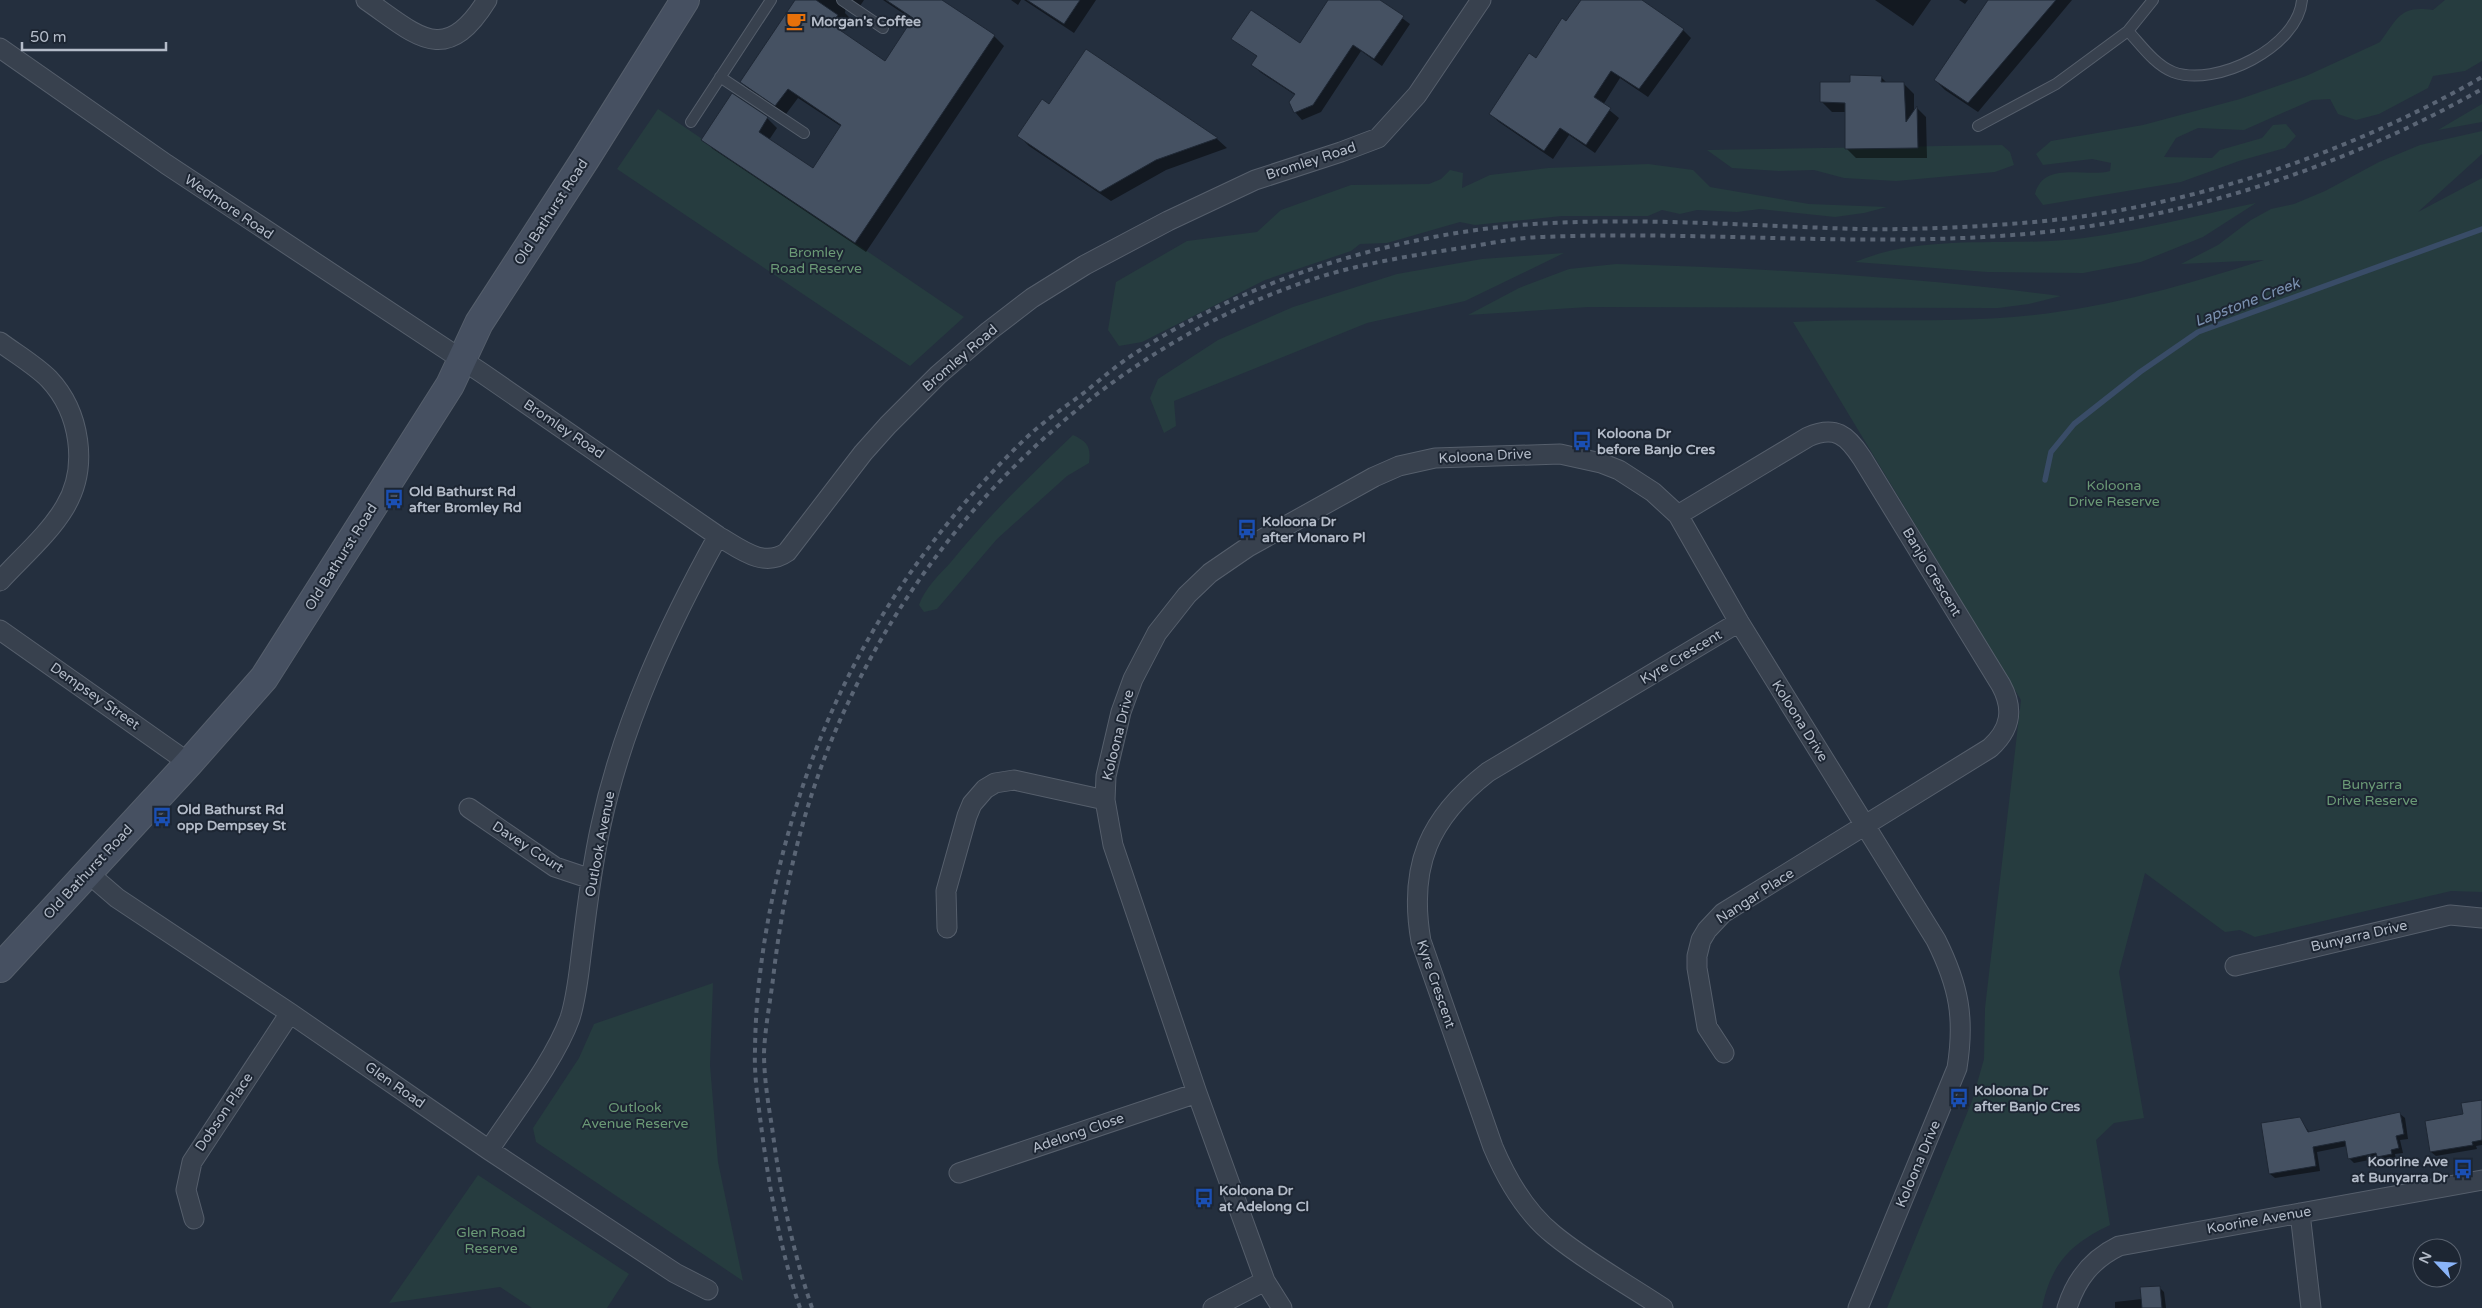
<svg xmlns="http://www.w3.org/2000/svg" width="2482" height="1308" viewBox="0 0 2482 1308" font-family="'Varela Round',sans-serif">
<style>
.green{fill:#263c3f}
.shadow{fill:#0007}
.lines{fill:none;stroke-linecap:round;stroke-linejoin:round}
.stream{stroke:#394c67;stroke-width:5.5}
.building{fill:#455162;stroke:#1f2835}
.lane-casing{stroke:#565f6c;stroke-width:12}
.street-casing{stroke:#565f6c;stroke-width:21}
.secondary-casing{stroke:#565f6c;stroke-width:30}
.lane{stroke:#38414e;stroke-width:10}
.street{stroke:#38414e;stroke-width:19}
.secondary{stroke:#465061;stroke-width:28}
.rail{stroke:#5a6575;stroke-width:4;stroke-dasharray:5 5;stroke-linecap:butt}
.labels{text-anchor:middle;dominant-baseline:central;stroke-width:4;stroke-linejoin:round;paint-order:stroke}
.poi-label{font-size:14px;font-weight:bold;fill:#b4bcc9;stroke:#1d2633;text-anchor:start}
.street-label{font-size:14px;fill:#b4bcc9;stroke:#1d2633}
.park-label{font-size:14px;fill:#6b9a76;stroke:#1d2633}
.water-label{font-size:15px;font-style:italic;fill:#7c92b1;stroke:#1d2633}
</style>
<rect width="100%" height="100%" fill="#242f3e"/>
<!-- green -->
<path class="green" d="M2445 0H2482V61L2465 71 2433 76 2428 88 2379 114 2356 120 2338 114 2330 99 2312 100 2244 130 2198 128 2176 138 2164 157 2212 158 2220 150 2262 138 2273 125 2286 124 2296 136 2285 148 2239 161 2181 182 2043 205 2035 194C2044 160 2085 178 2110 171L2111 163 2092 159 2043 165 2036 154 2051 141 2143 125 2240 99 2306 76 2376 44 2380 42C2398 18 2400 5 2433 10Z
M2482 104V122L2438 130Z
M658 109 964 317 910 366 617 169Z
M2482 131V154L2418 212 2482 178V892L2451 891 2255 937 2240 930 2225 932 2145 873 2119 972 2144 1118 2114 1123 2096 1140 2110 1225C2070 1244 2051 1264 2042 1308H1887L1972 1101 1984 1059 1985 1008 2021 700 1793 322C1866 318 1941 323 2013 317 2100 310 2182 286 2264 260L2181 264 2218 245 2251 220 2271 209 2294 204 2325 191 2379 162 2420 145Z
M2002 145 2010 152 2014 165 1995 172 1896 181 1844 178 1814 170 1779 171 1732 168 1707 150Z
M1648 164 1693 170 1710 187 1809 204 1887 207 1864 213 1835 217 1760 209 1737 212 1697 210 1680 214 1662 210 1648 216H1562L1475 225 1460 222 1387 243 1360 244 1351 251 1265 280 1142 342 1119 346 1108 330 1116 282 1187 241 1257 232 1281 210 1351 185 1429 184 1441 179 1450 170 1463 173 1462 188 1490 175 1548 168Z
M2256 203 2203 237 2141 262 2083 273 1987 272 1855 262C1927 232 2009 248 2084 238 2142 230 2199 215 2256 203Z
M1564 253 1465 301 1367 323 1174 401 1176 426 1164 433 1150 398 1158 379 1218 340 1293 307 1397 274 1482 259Z
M1616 264C1765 268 1913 277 2061 296L2029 304 1998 308 1588 307 1468 315 1519 288 1569 269Z
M1073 435C1088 442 1091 447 1089 463L1067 476 997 539 937 609 924 612 919 605C925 588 939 575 951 562 988 516 1030 476 1073 435Z
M713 983 710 1065 718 1162 743 1281 536 1142 533 1128 579 1058 594 1024Z
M478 1175 629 1274 607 1308H532L500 1287 389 1303Z"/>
<!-- shadow -->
<path class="shadow" d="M796 0H864L860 6 854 2 846 5 845 13 851 19 841 33 885 62 913 20 883 0H940L994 36 1004 46 866 252 713 149 703 139 767 118 777 128 769 140 813 169 842 127 798 98 786 114 751 92 741 82Z
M1011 0H1021L1018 5Z
M1024 0H1096L1074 33Z
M1329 0H1378L1410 24 1382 66 1361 51 1321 112 1302 120 1295 112V95L1260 72 1253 64 1258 57 1233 39 1300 44Z
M1582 0H1639L1683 30 1691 38 1648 97 1620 78 1603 105 1619 118 1595 153 1569 135 1553 159 1499 122 1490 114 1567 22Z
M1875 0H1931L1913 26Z
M1959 0H1968L1965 4Z
M1989 0H2072L1978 112 1945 90 1935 80Z
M1086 51 1217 139 1227 148 1166 170 1111 201 1029 146 1019 136 1049 105Z
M1881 77 1888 84H1904L1914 94V111L1917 108 1926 117 1927 158H1856L1846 148 1847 112H1832L1822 102 1851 83Z
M2482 1101V1145L2476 1146 2477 1149 2436 1156 2431 1152 2464 1115Z
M2400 1114 2405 1118 2408 1139 2400 1140 2403 1153 2395 1154 2396 1159 2382 1161 2379 1158 2354 1163 2349 1158 2347 1146 2317 1152 2320 1171 2275 1178 2270 1174 2299 1118 2310 1133Z
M2159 1287 2164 1292 2166 1308H2115V1302L2142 1299Z"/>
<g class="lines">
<!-- stream -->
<path class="stream" d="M2045 480 2051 452 2074 424 2140 372 2198 332 2482 229"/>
</g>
<!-- building -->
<path class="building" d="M795 0H816L838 15 831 24 885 61 913 18 886 0H942L995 35 855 243 701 140 732 93 768 117 759 132 813 168 841 125 788 89 775 106 740 82Z
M1027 0H1080L1064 24Z
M1328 0H1380L1404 16 1374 59 1353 45 1313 105 1294 113 1289 102 1295 94 1251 65 1257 56 1231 39 1251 10 1300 43Z
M1581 0H1642L1684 29 1639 89 1611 71 1594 97 1611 108 1586 145 1560 128 1544 151 1489 114 1529 53 1536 58 1562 18 1566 21Z
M1988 0H2056L1968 103 1934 80Z
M1086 49 1218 138 1156 160 1100 192 1017 136 1042 99 1049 104Z
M1850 75 1882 76 1881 82H1904L1906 122 1917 106 1918 148 1845 149V103L1820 102V82H1850Z
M2482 1100V1140L2472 1142 2473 1145 2430 1152 2425 1121 2463 1114 2461 1103Z
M2400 1112 2404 1134 2396 1136 2399 1148 2391 1150 2392 1154 2377 1157 2376 1153 2348 1159 2345 1141 2313 1147 2316 1166 2269 1174 2261 1123 2300 1117 2308 1132Z
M2160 1286 2162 1308H2142L2140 1287Z"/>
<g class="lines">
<defs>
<path id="lane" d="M842 0 883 28
M2128 31C2141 45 2155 65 2173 72 2216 88 2298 47 2302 0
M720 77 804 133
M691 122 771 0
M1978 126 2056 84 2128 31 2153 0"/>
<path id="street" d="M366 0C417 35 445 68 487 0
M0 48 166 164 482 373 718 536C739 548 763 569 787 552L863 453 888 425 938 375 989 331 1032 298 1085 265 1168 221 1255 180 1341 152 1378 138 1417 95 1481 0
M0 342C16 354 35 365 49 379 80 412 89 467 65 507 49 534 21 558 0 581
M1678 515 1808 437C1835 425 1847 435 1862 458L2001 685C2014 709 2011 729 1990 748L1723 913 1707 930 1701 940 1697 956V968L1707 1027 1724 1053
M0 630 189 763
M469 808 555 867 591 879
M88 873 117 898 290 1013 489 1150 675 1273 708 1290
M947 928 946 891 967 816 972 804 985 789 995 783 1014 780 1105 800
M2235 966 2450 915 2482 918
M489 1150C514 1112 555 1060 570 1018 577 996 579 971 582 948 587 906 592 865 601 825 623 723 668 626 718 536
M959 1173 1197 1093
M2300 1213 2311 1308
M194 1219 186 1190 192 1162 290 1013
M1213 1308 1265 1281
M1282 1308 1265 1281 1197 1093 1113 845 1105 800 1106 776 1121 712 1133 679 1157 633 1187 595 1210 573 1248 547 1374 477 1399 466 1435 458 1560 454 1601 463 1619 470 1653 492 1678 515 1739 622 1936 940C1959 986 1965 1018 1957 1068L1858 1308
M1663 1308C1627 1284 1587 1262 1554 1235 1525 1212 1507 1180 1493 1147L1421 941C1408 866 1429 818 1488 772L1739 622
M2067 1308C2076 1279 2092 1259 2119 1246L2482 1180"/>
<path id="secondary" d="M0 968 189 763 264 678 450 385 479 323 586 158 685 0"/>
</defs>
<!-- lane casing -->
<use href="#lane" class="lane-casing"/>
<!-- street casing -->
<use href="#street" class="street-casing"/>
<!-- secondary casing -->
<use href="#secondary" class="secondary-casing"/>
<!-- lane -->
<use href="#lane" class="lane"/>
<!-- street -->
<use href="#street" class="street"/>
<!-- secondary -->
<use href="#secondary" class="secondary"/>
<!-- rail -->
<path class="rail" d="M800 1308C780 1249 769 1187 761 1125 758 1101 754 1075 755 1050 756 940 787 812 832 711 877 609 945 516 1026 438 1044 421 1065 407 1085 392 1101 379 1117 365 1134 354 1247 279 1400 233 1534 224 1642 217 1751 226 1859 229 1917 230 1976 227 2034 222 2188 208 2348 154 2482 77
M812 1308C792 1249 780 1189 772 1127 768 1103 764 1077 764 1053 765 1028 770 1003 773 979 784 883 806 792 847 705 939 506 1120 335 1333 273 1373 262 1414 255 1455 249 1483 245 1512 238 1541 237 1706 230 1872 249 2036 233 2192 217 2346 166 2482 89"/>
</g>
<!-- icons -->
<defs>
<symbol id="cafe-bare" viewBox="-9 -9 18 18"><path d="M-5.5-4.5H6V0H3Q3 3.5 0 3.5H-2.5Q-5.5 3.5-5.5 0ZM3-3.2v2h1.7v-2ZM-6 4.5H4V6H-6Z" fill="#e8710a" stroke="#1d2633" stroke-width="2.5" paint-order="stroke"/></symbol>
<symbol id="bus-bare" viewBox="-9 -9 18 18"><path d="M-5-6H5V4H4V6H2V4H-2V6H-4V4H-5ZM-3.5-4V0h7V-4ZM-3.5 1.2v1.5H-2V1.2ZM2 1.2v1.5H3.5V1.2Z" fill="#1a4fb4" stroke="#1d2633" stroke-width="2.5" paint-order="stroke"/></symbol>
</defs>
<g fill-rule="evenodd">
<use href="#cafe-bare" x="782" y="7" width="28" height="28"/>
<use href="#bus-bare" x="1568" y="427" width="28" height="28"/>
<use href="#bus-bare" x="380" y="485" width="28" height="28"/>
<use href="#bus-bare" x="1233" y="515" width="28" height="28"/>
<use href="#bus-bare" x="148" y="803" width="28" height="28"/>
<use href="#bus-bare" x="1945" y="1084" width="28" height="28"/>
<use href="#bus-bare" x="2449" y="1155" width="28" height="28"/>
<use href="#bus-bare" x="1190" y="1184" width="28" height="28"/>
</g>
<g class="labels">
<!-- poi labels -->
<g class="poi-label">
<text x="811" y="21">Morgan's Coffee</text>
<text x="1597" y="433">Koloona Dr<tspan x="1597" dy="16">before Banjo Cres</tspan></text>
<text x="409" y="491">Old Bathurst Rd<tspan x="409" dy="16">after Bromley Rd</tspan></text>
<text x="1262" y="521">Koloona Dr<tspan x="1262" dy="16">after Monaro Pl</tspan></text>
<text x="177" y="809">Old Bathurst Rd<tspan x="177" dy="16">opp Dempsey St</tspan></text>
<text x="1974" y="1090">Koloona Dr<tspan x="1974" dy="16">after Banjo Cres</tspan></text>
<text x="2448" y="1161" text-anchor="end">Koorine Ave<tspan x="2448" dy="16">at Bunyarra Dr</tspan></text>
<text x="1219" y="1190">Koloona Dr<tspan x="1219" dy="16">at Adelong Cl</tspan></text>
</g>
<!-- street labels -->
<g class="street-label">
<text transform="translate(1311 161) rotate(-18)">Bromley Road</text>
<text transform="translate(229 207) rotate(34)">Wedmore Road</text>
<text transform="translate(551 212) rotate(-57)">Old Bathurst Road</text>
<text transform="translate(960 358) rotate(-41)">Bromley Road</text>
<text transform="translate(564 429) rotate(34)">Bromley Road</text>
<text transform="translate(1485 456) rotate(-3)">Koloona Drive</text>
<text transform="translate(341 557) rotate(-58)">Old Bathurst Road</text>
<text transform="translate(1932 572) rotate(59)">Banjo Crescent</text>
<text transform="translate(1681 657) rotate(-31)">Kyre Crescent</text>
<text transform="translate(95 696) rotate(35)">Dempsey Street</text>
<text transform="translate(1800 721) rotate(58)">Koloona Drive</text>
<text transform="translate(1118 735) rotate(-76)">Koloona Drive</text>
<text transform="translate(600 844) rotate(-79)">Outlook Avenue</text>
<text transform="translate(528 847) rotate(33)">Davey Court</text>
<text transform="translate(88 872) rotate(-47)">Old Bathurst Road</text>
<text transform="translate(1755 896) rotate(-33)">Nangar Place</text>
<text transform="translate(2359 936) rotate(-13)">Bunyarra Drive</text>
<text transform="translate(1436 984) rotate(71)">Kyre Crescent</text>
<text transform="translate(395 1085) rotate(35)">Glen Road</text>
<text transform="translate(224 1112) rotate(-56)">Dobson Place</text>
<text transform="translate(1078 1133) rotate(-19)">Adelong Close</text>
<text transform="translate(1918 1164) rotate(-67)">Koloona Drive</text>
<text transform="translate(2259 1220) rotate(-10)">Koorine Avenue</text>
</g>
<!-- park labels -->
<g class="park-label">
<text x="816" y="252">Bromley<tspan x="816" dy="16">Road Reserve</tspan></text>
<text x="2114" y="485">Koloona<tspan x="2114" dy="16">Drive Reserve</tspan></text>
<text x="2372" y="784">Bunyarra<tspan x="2372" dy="16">Drive Reserve</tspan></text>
<text x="635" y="1107">Outlook<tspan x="635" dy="16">Avenue Reserve</tspan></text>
<text x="491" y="1232">Glen Road<tspan x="491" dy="16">Reserve</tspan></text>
</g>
<!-- water labels -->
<g class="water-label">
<text transform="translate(2247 302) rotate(-21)">Lapstone Creek</text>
</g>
</g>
<!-- north arrow -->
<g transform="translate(2437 1263) rotate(295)"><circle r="24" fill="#1d2633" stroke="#59626f"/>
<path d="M0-4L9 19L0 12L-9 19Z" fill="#8ab4f8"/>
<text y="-8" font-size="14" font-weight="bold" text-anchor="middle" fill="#b4bcc9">N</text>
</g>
<!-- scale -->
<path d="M22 42v8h144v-8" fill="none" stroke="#b4bcc9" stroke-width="2.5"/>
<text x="30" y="42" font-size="15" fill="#b4bcc9" stroke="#1d2633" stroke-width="4" paint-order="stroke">50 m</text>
</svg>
